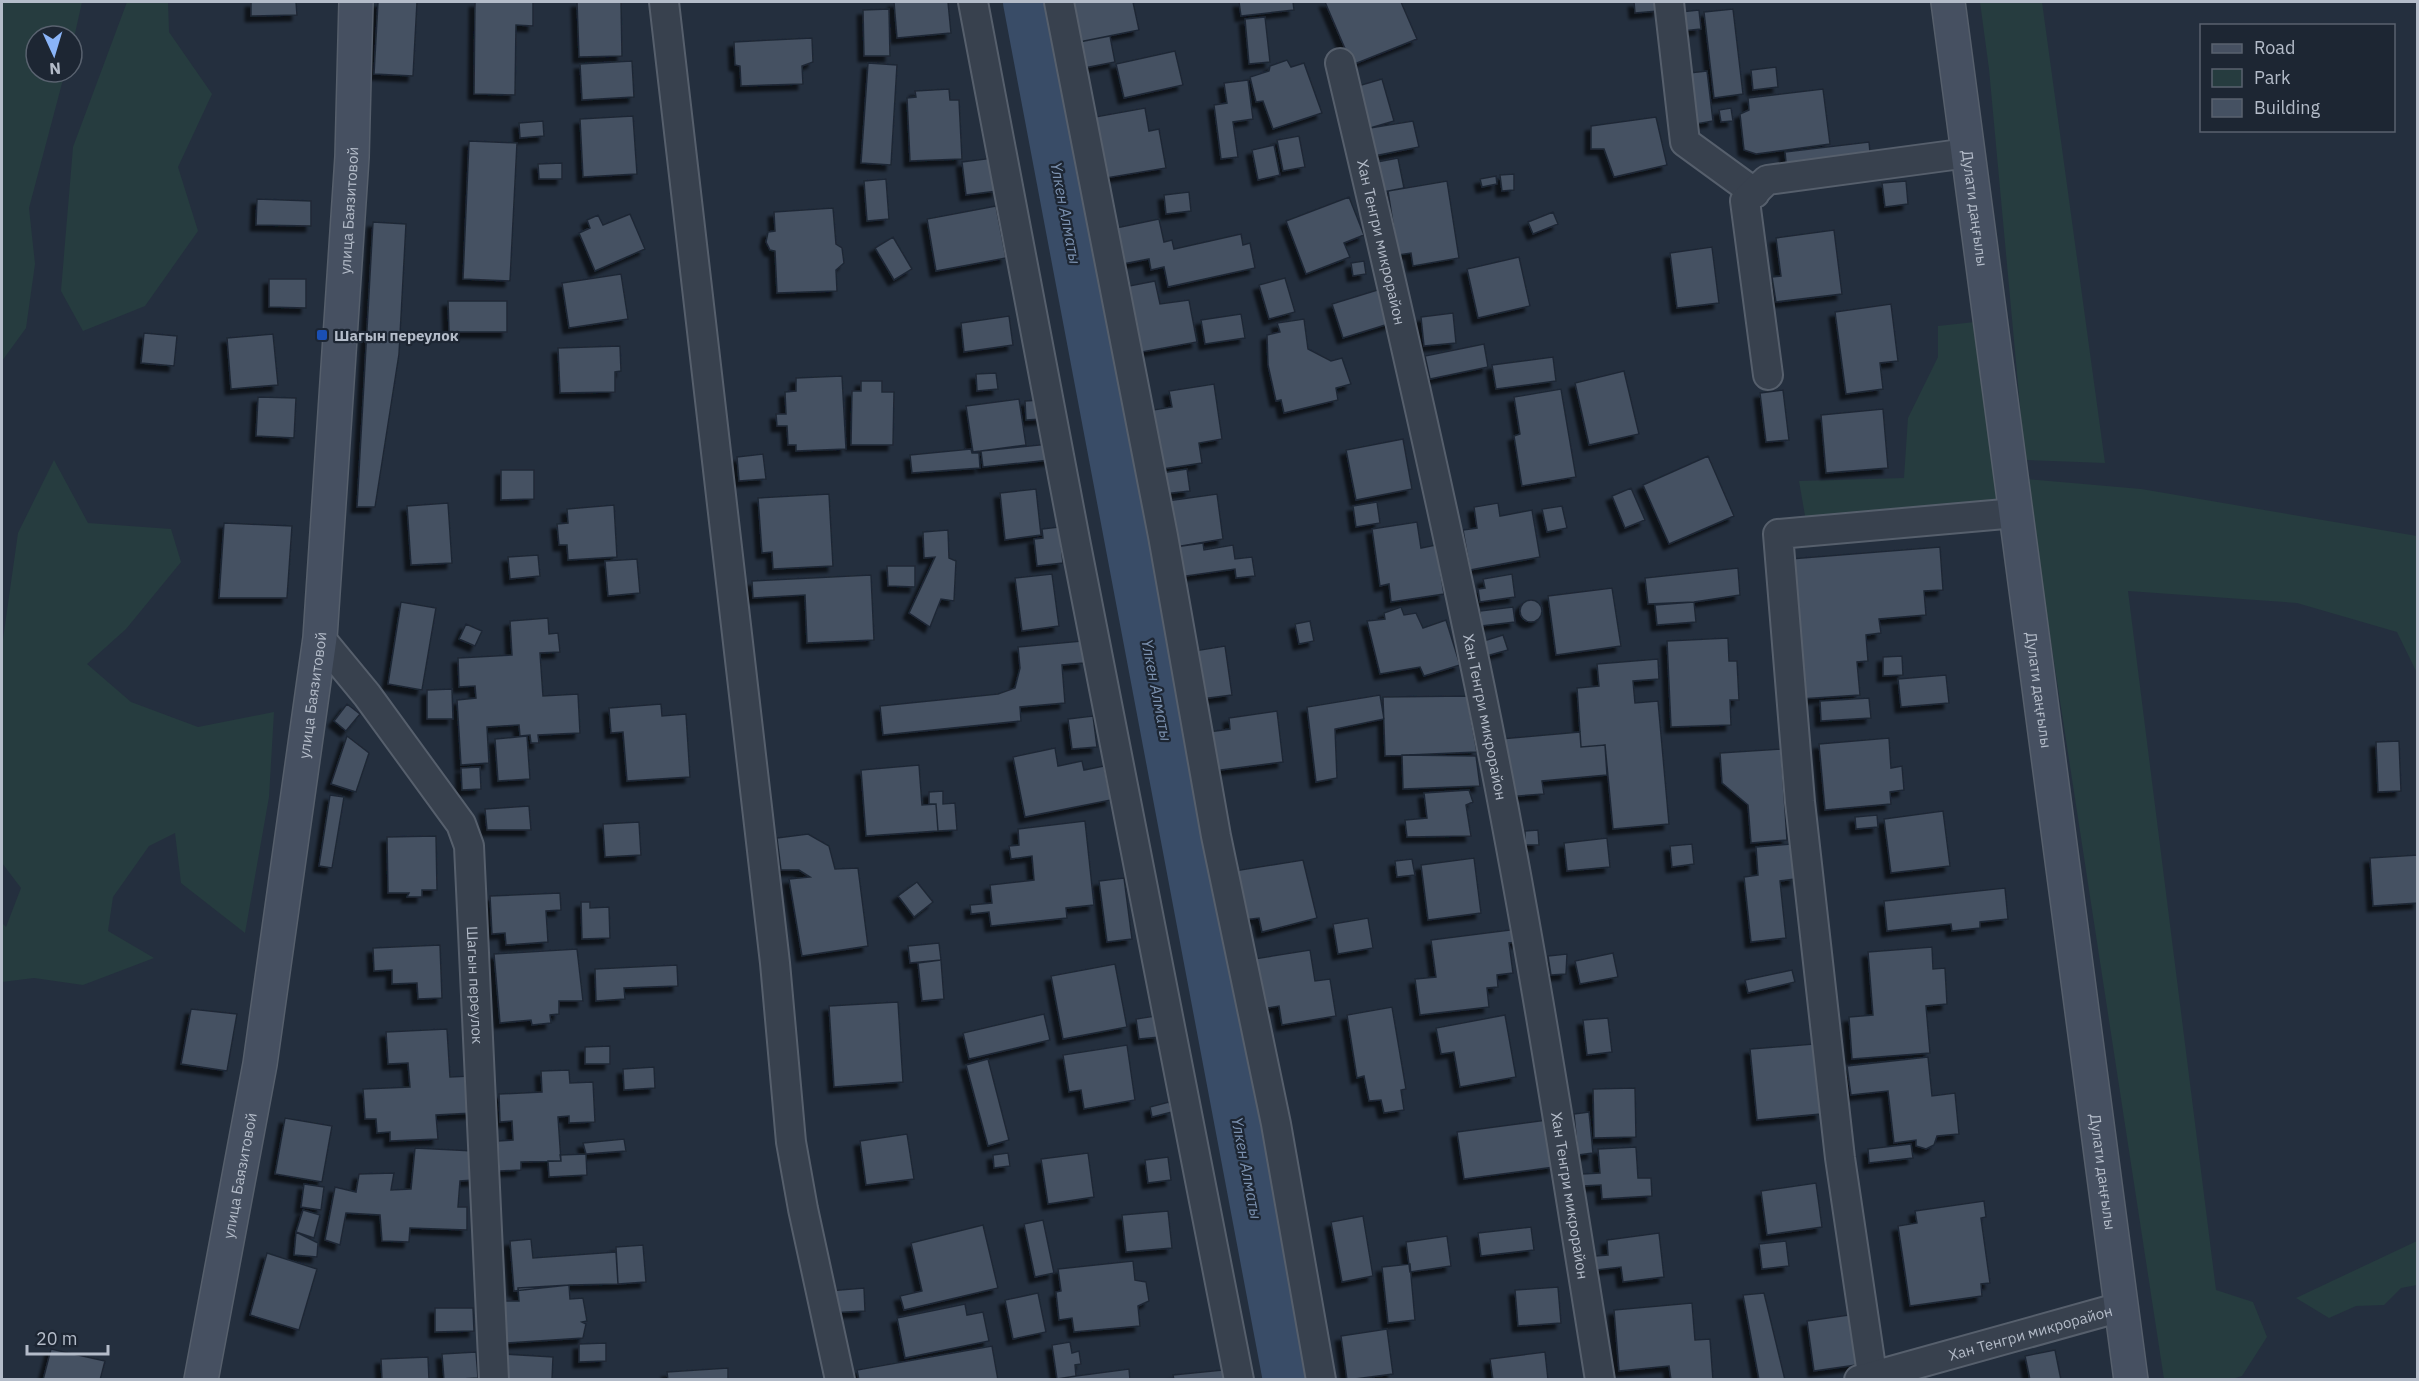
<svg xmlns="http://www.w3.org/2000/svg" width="2419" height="1381" viewBox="0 0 2419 1381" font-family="'IBM Plex Sans',sans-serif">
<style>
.green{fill:#263c3f}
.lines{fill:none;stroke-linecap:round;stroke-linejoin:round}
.river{stroke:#394c67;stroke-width:48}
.building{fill:#455162;stroke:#1f2835;stroke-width:1.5;filter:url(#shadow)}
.street-casing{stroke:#565f6c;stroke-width:32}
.secondary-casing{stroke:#565f6c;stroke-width:36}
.street{stroke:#38414e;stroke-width:28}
.secondary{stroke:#465061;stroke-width:33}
.transit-dot{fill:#1a4fb4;stroke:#1d2633;stroke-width:2}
.labels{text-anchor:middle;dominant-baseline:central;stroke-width:4.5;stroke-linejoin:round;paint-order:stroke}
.street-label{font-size:15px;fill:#b4bcc9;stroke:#1d2633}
.poi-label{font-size:15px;font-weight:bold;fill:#b4bcc9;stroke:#1d2633;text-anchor:start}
.water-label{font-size:16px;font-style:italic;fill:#7c92b1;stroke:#1d2633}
</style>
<defs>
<filter id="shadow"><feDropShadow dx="-5.5" dy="5.5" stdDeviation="1.5" flood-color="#0009"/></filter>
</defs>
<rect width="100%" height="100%" fill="#242f3e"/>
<!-- green -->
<path class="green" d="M2 2H82L72 47V36H36V72H65L29 208 35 264 26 328 2 361Z
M127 2H168L169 32 212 94 178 167 198 231 145 306 83 331 61 291 73 147Z
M1980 2H2042L2105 463 2025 460 1989 69Z
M1975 322 2002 514 1808 533 1799 481 1904 478 1908 418 1938 357V326Z
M54 460 88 523 171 529 181 562 126 629 87 664 131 702 198 727 274 712 269 797 245 933 181 883 175 833 149 846 113 897 108 931 154 958 83 985 34 978 2 982V923L6 927 21 888 2 863V646L18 533Z
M2026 479 2141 489 2417 536V673L2397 632 2297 603 2128 591 2216 1290 2253 1302 2267 1337 2242 1376 2232 1379H2164Z
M2417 1241V1285L2401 1288 2384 1305 2356 1306 2329 1318 2296 1298Z"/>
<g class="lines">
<!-- river -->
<path class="river" d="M1027 2 1287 1380"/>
</g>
<!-- building -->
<path class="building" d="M251 2H296L297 15 251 16Z
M378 2H417L413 76 374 74Z
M475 2H533V26L516 25 515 95 474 94Z
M577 2H621L622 56 579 57Z
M894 2H948L951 33 897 38Z
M1071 2H1133L1139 30 1079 42Z
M1239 2H1293L1294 10 1241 16Z
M1325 2H1401L1417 39 1352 65Z
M1634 2H1658V11L1635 13Z
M889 9 890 56H864L863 10Z
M1733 9 1743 94 1714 98 1704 12Z
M1699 10 1701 29 1682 31 1680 12Z
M1265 17 1270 62 1249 64 1245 19Z
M1110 36 1115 62 1084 68 1079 42Z
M812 38 813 62 802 66 803 84 741 86 740 66 735 65 734 42Z
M1175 51 1183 85 1124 98 1116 64Z
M1287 60 1291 67 1304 63 1322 113 1273 129 1263 101 1256 102 1250 77 1269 71 1270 66Z
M632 61 634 97 582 100 580 64Z
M868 63 897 65 891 165 861 163Z
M1776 67 1778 87 1753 90 1751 70Z
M1707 71 1713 121 1696 124 1689 73Z
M1382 79 1394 121 1370 128 1358 86Z
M1248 80 1253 119 1233 122 1238 157 1221 159 1214 105 1227 103 1224 83Z
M949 89 950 100H959L962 159 910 161 907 98 916 97 915 91Z
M1823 89 1830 144 1756 154 1744 150 1740 114 1749 110 1748 98Z
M1145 108 1149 131 1159 129 1166 168 1106 178 1095 117Z
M1731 108 1733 121 1721 122 1719 110Z
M633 116 637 174 583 177 580 119Z
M1656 117 1667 165 1614 177 1604 149H1591V126Z
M543 121 544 136 520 138 519 123Z
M1413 121 1419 147 1374 156 1370 128Z
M1299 136 1305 167 1283 171 1277 140Z
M469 141 517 143 510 281 463 279Z
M1869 142 1871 162 1787 172 1785 152Z
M1274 145 1280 175 1258 180 1252 150Z
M993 158 997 191 966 195 962 162Z
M1398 158 1404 188 1383 192 1377 162Z
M562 163V179H539L538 164Z
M1514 174V190L1502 191 1500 175Z
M1496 176 1497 184 1482 187 1480 179Z
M886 179 889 219 867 221 864 181Z
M1447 181 1459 258 1413 266 1411 253 1398 255 1388 191Z
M1906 181 1908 204 1885 207 1882 183Z
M1189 192 1191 211 1166 214 1164 195Z
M1349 197 1364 235 1344 243 1350 257 1306 274 1286 221Z
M257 199 311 201V226L256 225Z
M996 206 1006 258 936 271 927 219Z
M833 208 836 244 842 248 844 263 836 270 837 291 777 293 775 251 770 250 766 242 768 232 775 231 774 212Z
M1553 212 1558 224 1533 234 1528 222Z
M630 214 645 249 595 271 579 233 590 228 587 220 598 215 603 225Z
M1159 219 1164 242 1172 240 1174 249 1241 234 1243 245 1250 243 1255 268 1168 287 1164 267 1151 270 1149 259 1123 264 1116 228Z
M373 222 406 224 399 354 375 507H357Z
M1834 230 1842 294 1776 302 1772 277 1781 276 1776 238Z
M893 237 912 269 894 280 875 248Z
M1712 247 1719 303 1677 308 1670 253Z
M1519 257 1530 306 1478 318 1467 269Z
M1364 261 1366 274 1353 276 1351 263Z
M621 274 628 319 569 328 562 283Z
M1285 278 1295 312 1269 319 1259 285Z
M269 279H306V308L269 307Z
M1155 281 1160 304 1189 300 1197 342 1136 353 1124 287Z
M1384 288 1395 322 1343 338 1332 304Z
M448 301H507V332H449Z
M1891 304 1898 361 1880 363 1883 389 1846 394 1835 312Z
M1453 313 1456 343 1424 346 1421 317Z
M1241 314 1245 338 1205 344 1201 320Z
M1009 316 1013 345 964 352 961 323Z
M1304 319 1308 349 1331 361 1342 358 1351 384 1336 388 1338 400 1284 413 1281 400 1276 401 1268 365 1267 335 1280 332 1277 323Z
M144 333 177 336 174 366 141 363Z
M273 334 278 385 231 389 227 338Z
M1484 344 1488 367 1430 379 1425 356Z
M620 346 621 371 615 372V392L560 393 558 348Z
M1553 357 1556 381 1496 389 1492 365Z
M1624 371 1639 434 1589 445 1575 383Z
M996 373 998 389 977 391 976 374Z
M842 376 846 449 796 451V445H788L787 426H777L776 414H786L785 392 796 391V378Z
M861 381H882V392H894L893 445H851L852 391H861Z
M1214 384 1222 439 1199 443 1202 463 1156 470 1147 411 1172 407 1169 391Z
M1561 389 1576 477 1522 486 1514 436 1520 434 1514 397Z
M1783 390 1789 440 1766 442 1760 393Z
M258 397 296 398 294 438 256 436Z
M1019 399 1026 445 973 452 966 406Z
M1040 400 1042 419 1026 420 1025 401Z
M1883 409 1888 468 1826 473 1821 415Z
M1403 439 1412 489 1356 500 1346 450Z
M1049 444 1050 460 983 467 981 451Z
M971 449 972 453H979L980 468 912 473 910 455Z
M763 454 766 479 739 481 737 457Z
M1708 456 1734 516 1669 544 1643 485Z
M1187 469 1190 491 1163 494 1161 473Z
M501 470H534V499L501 500Z
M1631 488 1645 520 1625 528 1612 496Z
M1036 489 1041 535 1005 540 1000 493Z
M829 494 833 566 773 569 772 552 762 553 758 498Z
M1217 494 1223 539 1175 547 1167 501Z
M1377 502 1380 523 1356 527 1353 506Z
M448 503 452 563 411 565 407 506Z
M1498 503 1500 516 1532 510 1540 557 1470 570 1463 530 1477 528 1474 507Z
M614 505 617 557 568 560 567 545H559L557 524 568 523 567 509Z
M1562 506 1567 528 1547 532 1542 509Z
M1417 522 1421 548 1436 545 1444 594 1391 602 1389 584 1380 586 1372 529Z
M224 523 292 526 287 598H219Z
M1059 527 1063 563 1037 566 1034 539 1043 538 1042 529Z
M948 530 949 558 956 561 954 601 941 599 930 627 909 613 935 557 924 558 923 532Z
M1203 543 1204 550 1233 545 1235 559 1252 557 1255 576 1236 578 1235 569 1179 577 1175 547Z
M1940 547 1943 590 1924 591 1926 615 1879 619 1881 633 1866 635 1868 661 1857 662 1860 695 1800 699 1790 559Z
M538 555 540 576 510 579 508 557Z
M637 559 640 593 608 596 605 561Z
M887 566H915V587L888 586Z
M1738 568 1740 595 1694 602 1648 604 1645 578Z
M1052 574 1059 626 1022 631 1015 578Z
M1512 574 1515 597 1480 602 1478 589 1485 588 1483 579Z
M871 575 874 640 807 643 805 595 753 598 752 581Z
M1612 588 1621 646 1556 655 1548 596Z
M1520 611a11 11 0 1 1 22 0a11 11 0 1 1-22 0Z
M401 602 436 608 422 690 388 684Z
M1694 602 1696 622 1657 625 1655 605Z
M1401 607 1404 615 1416 613 1423 628 1446 620 1460 665 1424 676 1420 667 1380 674 1367 621 1385 619 1384 613Z
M1513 607 1515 622 1481 626 1480 611Z
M548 618 549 634 558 633 560 652 540 653 543 696 578 694 580 733 538 735 539 743H531L530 735 520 736 519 725 487 727 489 763 461 765 457 700 476 698 475 686 459 687 458 658 512 655 510 621Z
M1310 621 1314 641 1299 644 1295 624Z
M466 624 482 631 475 646 459 639Z
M1503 635 1508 650 1479 658 1474 644Z
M1728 638 1729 661H1737L1739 700H1730L1731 725 1671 727 1667 641Z
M1082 641 1084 663 1062 665 1065 703 1020 707 1021 721 883 735 880 706 998 694 1015 688 1020 668 1018 647Z
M1225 646 1232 695 1201 699 1194 651Z
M1902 656 1903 675 1883 676V657Z
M1658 659 1659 679 1633 681 1635 703 1658 701 1669 824 1613 829 1605 745 1581 747 1577 688 1599 686 1597 664Z
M1946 675 1949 703 1901 707 1898 679Z
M452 689 453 719H427V690Z
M1380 695 1384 719 1335 729 1337 778 1316 782 1307 707Z
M1467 696 1477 752 1385 756 1383 697Z
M1869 698 1871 718 1821 721 1820 701Z
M347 704 360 714 346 731 334 721Z
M661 704 662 716 686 714 690 777 627 781 623 732 611 733 609 708Z
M1277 711 1283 762 1213 771 1208 732 1230 729 1229 718Z
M1093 716 1097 747 1072 749 1068 719Z
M1580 732 1581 747 1605 745 1607 775 1542 781 1544 794 1505 797 1500 739Z
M347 736 369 753 356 792 331 784Z
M527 736 530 779 498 781 495 739Z
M1889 738 1891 768 1902 766 1904 790 1890 792 1891 804 1825 810 1819 744Z
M2399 741 2401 791 2378 792 2376 742Z
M1055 748 1058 766 1082 761 1084 770 1104 766 1111 800 1025 817 1013 757Z
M1781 749 1787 840 1751 843 1748 805 1722 783 1720 753Z
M1402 755 1476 756 1480 786 1403 789Z
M919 765 922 805 936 804 938 831 866 836 861 770Z
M480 767 481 789 462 790 461 768Z
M1469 790 1473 802 1466 805 1471 836 1407 837 1405 820 1427 818 1424 793Z
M943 791V804L955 803 957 830 938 831 936 804H929V792Z
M330 795 344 797 332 868 319 866Z
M529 806 531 830H487L485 809Z
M1943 811 1950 866 1891 873 1884 819Z
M1877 815 1878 827 1856 829 1855 817Z
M1085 821 1094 905 1066 908 1067 918 991 926 989 912 971 914 970 905 992 903 990 885 1034 880 1032 856 1011 859 1009 846 1019 845 1018 829Z
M639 822 641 855 605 857 603 824Z
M1538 830 1539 845H1525V831Z
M808 834 829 846 835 869 858 868 868 946 802 956 789 879 810 877 799 870H781L777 838Z
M436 836 437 890H422V897H407L409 893H388L387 837Z
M1607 838 1610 867 1567 871 1564 843Z
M1692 844 1694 864 1672 867 1670 846Z
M1791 844 1795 879 1780 881 1786 938 1751 942 1744 877 1758 875 1756 847Z
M2418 855V903L2373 906 2370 858Z
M1474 858 1481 913 1428 920 1421 865Z
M1412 859 1415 875 1397 877 1395 861Z
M1303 860 1317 918 1262 932 1259 918 1243 920 1234 871Z
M1124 878 1132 939 1107 942 1099 881Z
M917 882 933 902 914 917 898 896Z
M2005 888 2008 919 1980 922V928L1952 931 1951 924 1887 931 1884 901Z
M560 893 561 910 546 911 548 942 506 945 505 933 492 934 490 896Z
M581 902H590V908L609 907 610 938 582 939Z
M1368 918 1373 948 1338 954 1333 924Z
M1518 929 1519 942 1509 943 1513 973 1497 975 1498 987 1487 988 1489 1007 1420 1015 1415 979 1436 977 1431 940Z
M939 943 941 960 910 963 908 946Z
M440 945 442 998 418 999 417 983 392 984V970L374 971 373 948Z
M1932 947 1933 969 1945 968 1947 1004 1926 1006 1930 1053 1852 1059 1849 1017 1873 1015 1868 952Z
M577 949 583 1001H559V1014L550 1015 551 1023 532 1025 531 1020 500 1023 494 954Z
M1310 950 1315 981 1330 979 1336 1016 1282 1025 1279 1006 1262 1009 1254 959Z
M1613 953 1618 977 1580 984 1575 961Z
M1567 954 1566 974 1551 975 1548 956Z
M941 960 944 999 922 1001 918 963Z
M1115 964 1127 1027 1063 1039 1051 976Z
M677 965 678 986 624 988 625 999 596 1001 595 969Z
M1792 970 1795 982 1748 993 1745 980Z
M898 1002 903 1082 834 1087 829 1006Z
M1392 1007 1406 1089 1401 1090 1404 1110 1384 1113 1381 1100 1369 1101 1364 1076 1357 1078 1347 1015Z
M191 1009 237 1014 227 1071 181 1064Z
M1044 1014 1050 1040 969 1059 963 1033Z
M1505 1015 1516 1077 1460 1087 1454 1052 1441 1054 1436 1028Z
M1155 1016 1160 1037 1139 1039 1136 1019Z
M1608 1018 1612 1052 1587 1055 1583 1020Z
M447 1029 450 1077 471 1076 473 1113 436 1115 438 1139 390 1141V1132L377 1133 376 1119H365L363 1089 410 1087 408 1063 388 1064 386 1032Z
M1814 1044 1821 1114 1757 1120 1750 1049Z
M1127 1045 1135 1100 1084 1109 1081 1090 1069 1092 1063 1055Z
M610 1046V1064H585V1047Z
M1928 1057 1932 1096 1955 1093 1959 1134 1937 1136 1934 1145 1926 1149 1916 1146V1140L1894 1143 1888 1091 1851 1095 1847 1066Z
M988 1059 1009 1140 988 1146 966 1065Z
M654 1067 655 1088 624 1090 623 1069Z
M569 1070 570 1083 593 1082 595 1122 569 1123V1116L558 1117 561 1161 521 1162V1170L499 1171 498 1141 513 1140 512 1121 500 1122 499 1094 542 1092 541 1071Z
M1635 1088 1636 1137 1594 1138 1593 1089Z
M1169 1102 1172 1112 1152 1117 1150 1107Z
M1589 1112 1593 1153 1578 1155 1574 1114Z
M285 1118 332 1126 322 1182 275 1174Z
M1547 1120 1554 1167 1464 1179 1457 1132Z
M907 1134 914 1179 866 1185 860 1141Z
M624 1139 626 1151 586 1154 583 1143Z
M1911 1144 1913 1158 1869 1163 1868 1149Z
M1636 1147 1638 1178H1651L1652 1196 1602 1199 1601 1185 1583 1186 1582 1174 1600 1173 1598 1149Z
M415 1148 474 1151V1180L460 1181 458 1207H467V1230L410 1228 409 1242 382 1241 380 1215 346 1213 340 1245 325 1240 335 1187 356 1192 359 1174 394 1173 391 1190 411 1189Z
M1008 1153 1010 1166 994 1168 993 1155Z
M1088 1153 1094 1197 1048 1204 1041 1159Z
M586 1154 587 1175 549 1177 548 1161H561L560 1155Z
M1168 1157 1171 1180 1148 1183 1145 1160Z
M1816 1183 1822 1227 1767 1235 1761 1191Z
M304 1184 324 1187 321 1210 301 1207Z
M1984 1201 1986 1217 1981 1218 1990 1283 1981 1284 1982 1296 1910 1306 1898 1226 1917 1223 1915 1211Z
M303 1210 320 1215 314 1238 296 1232Z
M1168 1211 1172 1248 1126 1252 1122 1215Z
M1363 1216 1373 1276 1342 1282 1331 1222Z
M1043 1220 1054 1273 1035 1277 1024 1224Z
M983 1225 998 1288 904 1310 900 1296 922 1291 911 1243Z
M1531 1227 1534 1250 1481 1256 1478 1233Z
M296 1232 318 1243 317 1257 294 1255Z
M1659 1233 1664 1277 1623 1282 1621 1267 1596 1270 1595 1256 1608 1255 1607 1240Z
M1447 1236 1451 1266 1410 1272 1406 1242Z
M531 1239 533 1258 616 1252 618 1284 569 1285 514 1291 510 1241Z
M1786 1241 1789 1266 1762 1269 1759 1244Z
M643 1245 646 1282 618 1284 616 1247Z
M267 1253 317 1269 299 1330 250 1315Z
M1133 1261 1135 1280 1146 1282 1149 1301 1138 1306 1140 1326 1074 1332 1072 1318 1059 1320 1056 1292 1061 1291 1058 1269Z
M1410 1264 1415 1320 1388 1323 1382 1267Z
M569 1285 570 1299 583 1298 587 1321 582 1322 586 1324 583 1338 506 1343 503 1301H519L518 1288Z
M1558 1287 1561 1323 1518 1326 1515 1290Z
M864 1288 865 1311 829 1313 828 1291Z
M1038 1293 1046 1332 1013 1339 1005 1300Z
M1764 1293 1785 1380H1759L1743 1295Z
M1692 1303 1695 1340 1710 1339 1713 1380H1671L1669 1366 1619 1371 1614 1310Z
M965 1304 967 1315 983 1312 989 1341 905 1358 897 1318Z
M435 1308H473L474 1331 435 1332Z
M1849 1315 1856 1365 1814 1371 1807 1321Z
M1387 1329 1393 1374 1347 1380 1341 1336Z
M1070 1342 1072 1353 1079 1351 1081 1364 1075 1365 1076 1376 1057 1379 1052 1345Z
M606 1343V1361L579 1362V1344Z
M992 1346 998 1380H859L857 1370Z
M51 1349 105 1361 100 1380H43Z
M2055 1350 2061 1380H2030L2025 1356Z
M476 1352 478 1378 444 1380 442 1354Z
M1545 1352 1548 1380H1493L1490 1359Z
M505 1354 553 1357 552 1380H503Z
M428 1357 429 1380H382L381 1359Z
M728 1368V1380H668L667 1372Z
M1129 1369 1130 1380 1057 1379 1076 1376Z
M1223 1370 1224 1380H1174L1173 1375Z"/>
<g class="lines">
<defs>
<g id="street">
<path d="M664 2 775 963 791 1142 803 1209 840 1380"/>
<path d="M973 2 1076 545 1239 1380"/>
<path d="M1059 2 1163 536 1216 836 1276 1124 1321 1380"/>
<path d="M1669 2 1685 142 1755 193"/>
<path id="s1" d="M1340 63C1389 270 1437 479 1480 688 1527 917 1563 1149 1600 1380"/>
<path d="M1768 375 1745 201 1767 180 1968 153"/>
<path id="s2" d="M320 638 367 695 461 824 469 846 494 1380"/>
<path d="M1872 1374 1840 1158 1800 802 1778 534 2016 513"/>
<path id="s3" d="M1859 1380 2121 1307"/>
</g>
<g id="secondary">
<path id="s4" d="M1948 2 2131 1380"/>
<path id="s5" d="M201 1380 260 1064 320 638 352 157 356 2"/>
</g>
</defs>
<!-- street casing -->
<use href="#street" class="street-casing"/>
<!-- secondary casing -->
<use href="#secondary" class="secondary-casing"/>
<!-- street -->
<use href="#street" class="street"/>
<!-- secondary -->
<use href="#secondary" class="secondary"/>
</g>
<!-- markers -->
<rect class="transit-dot" x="316" y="329" width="12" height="12" rx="3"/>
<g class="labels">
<!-- street labels -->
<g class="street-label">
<text stroke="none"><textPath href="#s4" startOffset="208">Дулати даңғылы</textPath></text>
<text stroke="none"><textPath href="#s5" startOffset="1180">улица Баязитовой</textPath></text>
<text stroke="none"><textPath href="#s1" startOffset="184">Хан Тенгри микрорайон</textPath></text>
<text stroke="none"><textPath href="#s4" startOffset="694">Дулати даңғылы</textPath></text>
<text stroke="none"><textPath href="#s5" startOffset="694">улица Баязитовой</textPath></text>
<text stroke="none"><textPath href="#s1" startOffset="670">Хан Тенгри микрорайон</textPath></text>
<text stroke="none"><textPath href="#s2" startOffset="396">Шагын переулок</textPath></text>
<text stroke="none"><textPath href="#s4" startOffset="1180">Дулати даңғылы</textPath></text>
<text stroke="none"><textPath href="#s5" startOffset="208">улица Баязитовой</textPath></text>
<text stroke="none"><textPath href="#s1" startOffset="1156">Хан Тенгри микрорайон</textPath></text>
<text stroke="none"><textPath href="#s3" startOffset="178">Хан Тенгри микрорайон</textPath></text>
</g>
<!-- poi labels -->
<g class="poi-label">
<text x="334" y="335">Шагын переулок</text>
</g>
<!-- water labels -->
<g class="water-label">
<text transform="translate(1066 213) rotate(79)">Үлкен Алматы</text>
<text transform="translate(1157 690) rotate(79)">Үлкен Алматы</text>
<text transform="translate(1247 1168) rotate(79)">Үлкен Алматы</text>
</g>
</g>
<!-- border -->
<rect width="2419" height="1381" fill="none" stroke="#b4bcc9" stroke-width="6"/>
<!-- legend -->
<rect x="2200" y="24" width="195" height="108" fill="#1d2633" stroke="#59626f" stroke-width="1.5"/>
<rect x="2212" y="44" width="30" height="9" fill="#465061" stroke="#59626f" stroke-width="1.5"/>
<text x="2254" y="54" font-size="18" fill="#b4bcc9">Road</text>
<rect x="2212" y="69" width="30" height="18" fill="#263c3f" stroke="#59626f" stroke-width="1.5"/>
<text x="2254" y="84" font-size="18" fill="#b4bcc9">Park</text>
<rect x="2212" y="99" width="30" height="18" fill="#455162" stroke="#59626f" stroke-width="1.5"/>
<text x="2254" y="114" font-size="18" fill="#b4bcc9">Building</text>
<!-- north arrow -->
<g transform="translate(54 54) rotate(176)"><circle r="28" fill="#1d2633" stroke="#59626f" stroke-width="1.5"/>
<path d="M0-4.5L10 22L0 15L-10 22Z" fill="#8ab4f8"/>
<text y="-9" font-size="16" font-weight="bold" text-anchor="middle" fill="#b4bcc9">N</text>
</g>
<!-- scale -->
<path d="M27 1345v9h81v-9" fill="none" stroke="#b4bcc9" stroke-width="3"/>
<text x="36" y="1345" font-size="18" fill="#b4bcc9" stroke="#1d2633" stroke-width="4.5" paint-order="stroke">20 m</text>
</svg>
